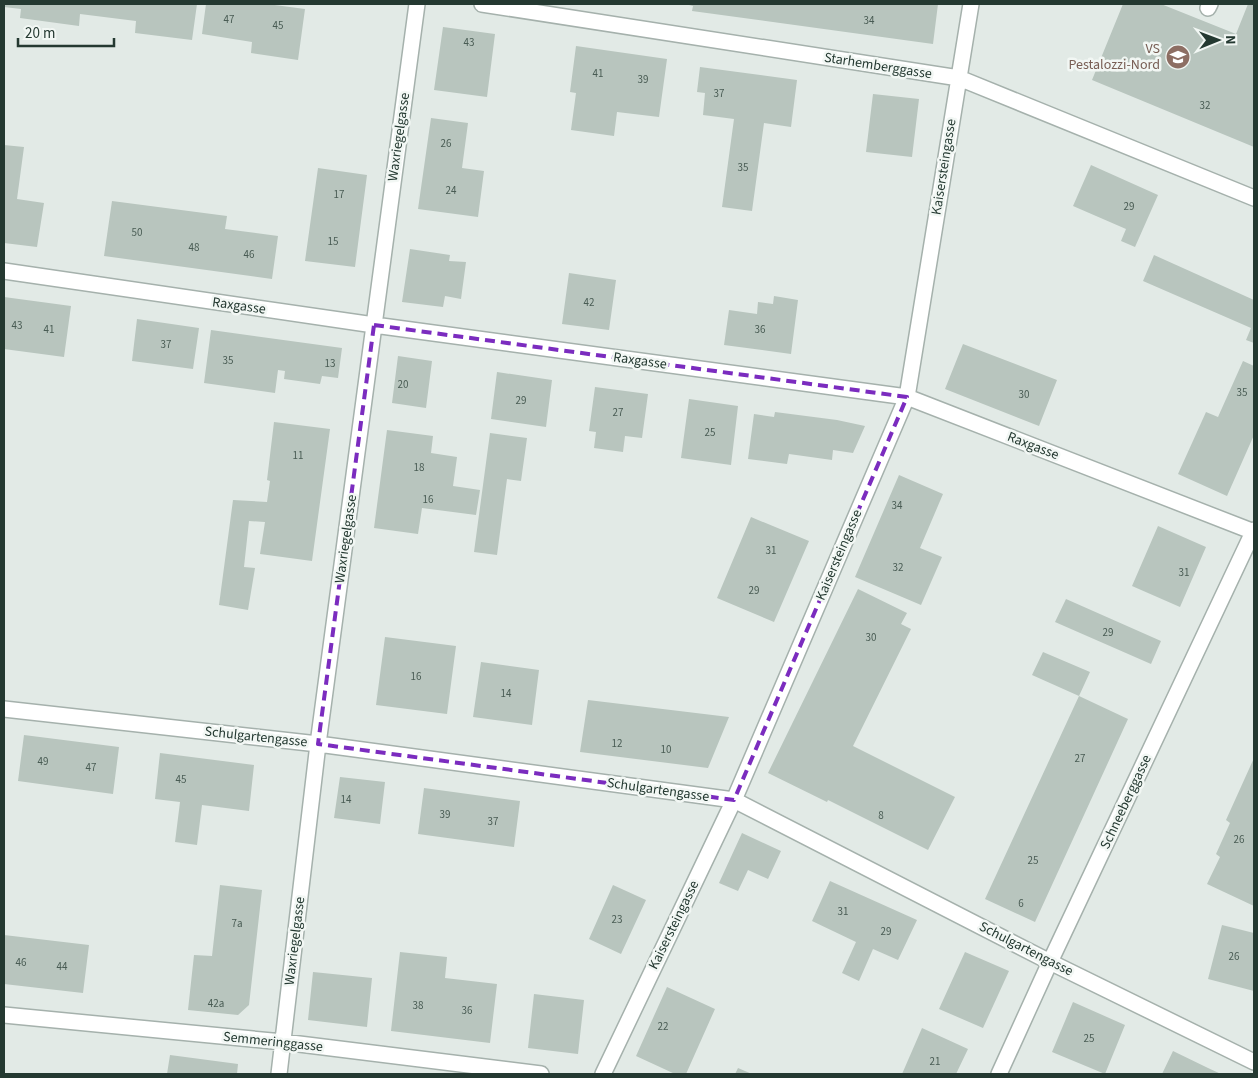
<svg xmlns="http://www.w3.org/2000/svg" width="1258" height="1078" viewBox="0 0 1258 1078" font-family="'Source Sans 3',sans-serif">
<style>
.building{fill:#b8c5be}
.lines{fill:none;stroke-linecap:round;stroke-linejoin:round}
.minor-casing{stroke:#a5b1ac;stroke-width:18}
.minor{stroke:#fff;stroke-width:15}
.marked{fill:none;stroke:#7b2cbf;stroke-width:4;stroke-dasharray:10 6;stroke-linejoin:round}
.labels{text-anchor:middle;dominant-baseline:central;stroke-width:5;stroke-linejoin:round;paint-order:stroke}
.number-label{font-size:11px;fill:#495c54}
.education-label{font-size:14px;fill:#785e54;stroke:#f2f7f4;text-anchor:end}
.street-label{font-size:14px;fill:#243931;stroke:#f2f7f4}
</style>
<rect width="100%" height="100%" fill="#e2eae6"/>
<!-- building -->
<path class="building" d="M4 4H197L192 40 135 33 136 21 80 14 79 26 20 18 21 9 4 7Z
M206 4H267L305 9 298 60 251 53 252 42 202 34Z
M685 4H938L933 44 692 11 693 6Z
M1123 4H1161L1236 34 1248 4H1254V147L1092 80Z
M443 27 495 34 487 97 434 90Z
M576 46 667 59 659 117 617 112 614 136 571 130 576 93 570 92Z
M700 67 797 80 791 127 764 123 752 211 722 207 734 119 703 115 705 93 697 92Z
M873 94 919 99 912 157 866 152Z
M431 118 468 123 462 168 484 171 478 217 418 209Z
M4 145 24 147 17 199 44 203 37 247 4 243Z
M1091 165 1158 195 1135 247 1121 241 1126 229 1073 206Z
M318 168 367 175 355 267 305 261Z
M112 201 227 216 225 229 278 236 272 279 104 256Z
M410 249 450 255 449 261 466 262 461 299 445 296 443 307 402 302Z
M1154 255 1254 300V343L1246 340 1251 328 1143 281Z
M569 273 616 280 609 330 562 324Z
M774 296 798 300 791 354 724 345 729 310 757 314 758 302 773 304Z
M4 297 71 306 64 357 4 349Z
M137 319 199 328 193 369 132 361Z
M211 330 342 348 338 378 322 376 320 384 284 379 285 371 278 370 275 393 204 383Z
M963 344 1057 380 1039 426 945 389Z
M398 356 432 361 426 408 392 403Z
M1243 361 1254 366V435L1227 496 1178 474 1206 412 1218 417Z
M497 372 552 380 546 427 491 419Z
M595 387 648 394 642 438 625 436 623 452 594 448 596 432 589 431Z
M689 399 738 406 731 465 681 458Z
M775 412 837 420 865 426 853 453 833 450 832 460 789 454 787 464 748 459 754 414 774 417Z
M274 422 330 429 312 561 260 554 265 522 249 521 244 567 255 568 248 610 219 605 233 500 267 502 270 481 267 480Z
M387 430 433 436 431 453 457 457 453 486 480 490 476 515 422 508 418 534 374 528Z
M490 433 527 438 521 481 507 479 497 555 474 552Z
M899 475 943 494 920 548 942 557 921 605 855 577Z
M751 517 809 541 774 622 717 598Z
M1158 526 1206 547 1180 607 1132 586Z
M858 589 907 613 901 624 911 629 853 746 955 797 928 850 828 800 827 802 768 773Z
M1066 599 1161 641 1151 664 1055 622Z
M385 637 456 646 447 714 376 705Z
M1043 652 1090 672 1079 696 1032 675Z
M481 662 539 670 532 725 473 717Z
M1079 696 1128 719 1035 922 985 899Z
M588 700 729 717 708 768 580 752Z
M24 735 119 747 113 794 18 781Z
M160 753 254 765 249 811 202 805 197 845 175 842 180 802 155 799Z
M1254 758V906L1207 884 1220 857 1216 854 1230 823 1226 820Z
M340 777 385 782 380 824 334 818Z
M424 788 520 801 514 847 418 834Z
M742 833 781 851 768 879 748 870 738 891 719 883Z
M830 881 917 920 898 960 873 949 859 981 842 973 856 942 812 921Z
M220 885 262 890 249 1005 238 1015 188 1010 194 955 212 956Z
M613 885 646 900 621 954 589 939Z
M1222 925 1254 933V991L1208 979Z
M4 935 89 945 83 993 4 984Z
M400 952 447 957 445 978 497 984 490 1043 391 1031Z
M965 952 1009 971 983 1028 939 1009Z
M313 972 372 978 367 1027 308 1020Z
M667 987 715 1009 686 1074H675L636 1056Z
M534 994 584 1000 578 1054 528 1048Z
M1073 1002 1125 1025 1105 1074 1052 1052Z
M922 1028 968 1049 956 1074H902Z
M1173 1051 1208 1068 1221 1074H1162Z
M170 1055 238 1064 237 1074H167Z
M738 1068 752 1074H735Z"/>
<g class="lines">
<defs>
<path id="minor" d="M482 4 959 78 1254 198
M1208 8 1210 4
M4 271 374 325 907 397 1254 532
M4 709 318 744 734 800 1050 962 1254 1062
M4 1015 283 1042 541 1074
M279 1074 318 744 417 4
M603 1074 734 800 907 397 971 4
M999 1074 1050 962 1254 530"/>
</defs>
<!-- minor casing -->
<use href="#minor" class="minor-casing"/>
<!-- minor -->
<use href="#minor" class="minor"/>
</g>
<!-- marked area -->
<path class="marked" d="M374 325 907 397 734 800 318 744Z"/>
<!-- icons -->
<defs>
<symbol id="school-disc" viewBox="-11 -11 22 22"><circle r="9.5" fill="#8d6e63" stroke="#f2f7f4"/><path d="M0-5L7-2L0 1L-7-2ZM-4 1L0 2.5L4 1V4Q0 6-4 4Z" fill="#fff"/></symbol>
</defs>
<g fill-rule="evenodd">
<use href="#school-disc" x="1164" y="43" width="28" height="28"/>
</g>
<g class="labels">
<!-- number labels -->
<g class="number-label">
<text x="229" y="19">47</text>
<text x="869" y="20">34</text>
<text x="278" y="25">45</text>
<text x="469" y="42">43</text>
<text x="598" y="73">41</text>
<text x="643" y="79">39</text>
<text x="719" y="93">37</text>
<text x="1205" y="105">32</text>
<text x="446" y="143">26</text>
<text x="743" y="167">35</text>
<text x="451" y="190">24</text>
<text x="339" y="194">17</text>
<text x="1129" y="206">29</text>
<text x="137" y="232">50</text>
<text x="333" y="241">15</text>
<text x="194" y="247">48</text>
<text x="249" y="254">46</text>
<text x="589" y="302">42</text>
<text x="17" y="325">43</text>
<text x="49" y="329">41</text>
<text x="760" y="329">36</text>
<text x="166" y="344">37</text>
<text x="228" y="360">35</text>
<text x="330" y="363">13</text>
<text x="403" y="384">20</text>
<text x="1242" y="392">35</text>
<text x="1024" y="394">30</text>
<text x="521" y="400">29</text>
<text x="618" y="412">27</text>
<text x="710" y="432">25</text>
<text x="298" y="455">11</text>
<text x="419" y="467">18</text>
<text x="428" y="499">16</text>
<text x="897" y="505">34</text>
<text x="771" y="550">31</text>
<text x="898" y="567">32</text>
<text x="1184" y="572">31</text>
<text x="754" y="590">29</text>
<text x="1108" y="632">29</text>
<text x="871" y="637">30</text>
<text x="416" y="676">16</text>
<text x="506" y="693">14</text>
<text x="617" y="743">12</text>
<text x="666" y="749">10</text>
<text x="1080" y="758">27</text>
<text x="43" y="761">49</text>
<text x="91" y="767">47</text>
<text x="181" y="779">45</text>
<text x="346" y="799">14</text>
<text x="445" y="814">39</text>
<text x="881" y="815">8</text>
<text x="493" y="821">37</text>
<text x="1239" y="839">26</text>
<text x="1033" y="860">25</text>
<text x="1021" y="903">6</text>
<text x="843" y="911">31</text>
<text x="617" y="919">23</text>
<text x="237" y="923">7a</text>
<text x="886" y="931">29</text>
<text x="1234" y="956">26</text>
<text x="21" y="962">46</text>
<text x="62" y="966">44</text>
<text x="216" y="1003">42a</text>
<text x="418" y="1005">38</text>
<text x="467" y="1010">36</text>
<text x="663" y="1026">22</text>
<text x="1089" y="1038">25</text>
<text x="935" y="1061">21</text>
</g>
<!-- education labels -->
<g class="education-label">
<text x="1160" y="49">VS<tspan x="1160" dy="16">Pestalozzi-Nord</tspan></text>
</g>
<!-- street labels -->
<g class="street-label">
<text transform="translate(878 66) rotate(9)">Starhemberggasse</text>
<text transform="translate(399 137) rotate(-82)">Waxriegelgasse</text>
<text transform="translate(944 167) rotate(-81)">Kaisersteingasse</text>
<text transform="translate(239 306) rotate(8)">Raxgasse</text>
<text transform="translate(640 361) rotate(8)">Raxgasse</text>
<text transform="translate(1033 446) rotate(21)">Raxgasse</text>
<text transform="translate(346 539) rotate(-82)">Waxriegelgasse</text>
<text transform="translate(839 555) rotate(-67)">Kaisersteingasse</text>
<text transform="translate(256 737) rotate(6)">Schulgartengasse</text>
<text transform="translate(658 790) rotate(8)">Schulgartengasse</text>
<text transform="translate(1126 802) rotate(-65)">Schneeberggasse</text>
<text transform="translate(674 925) rotate(-64)">Kaisersteingasse</text>
<text transform="translate(295 941) rotate(-83)">Waxriegelgasse</text>
<text transform="translate(1026 949) rotate(27)">Schulgartengasse</text>
<text transform="translate(273 1042) rotate(6)">Semmeringgasse</text>
</g>
</g>
<!-- border -->
<rect width="1258" height="1078" fill="none" stroke="#243931" stroke-width="10"/>
<!-- north arrow -->
<g transform="translate(1218 40) rotate(89)" stroke="#f2f7f4" stroke-width="4" paint-order="stroke">
<path d="M0-4L9 19L0 12L-9 19Z" fill="#243931"/>
<text y="-8" font-size="14" font-weight="bold" text-anchor="middle" fill="#243931">N</text>
</g>
<!-- scale -->
<path d="M18 38v8h96v-8" fill="none" stroke="#243931" stroke-width="2.5"/>
<text x="25" y="38" font-size="15" fill="#243931" stroke="#f2f7f4" stroke-width="4" paint-order="stroke">20 m</text>
</svg>
